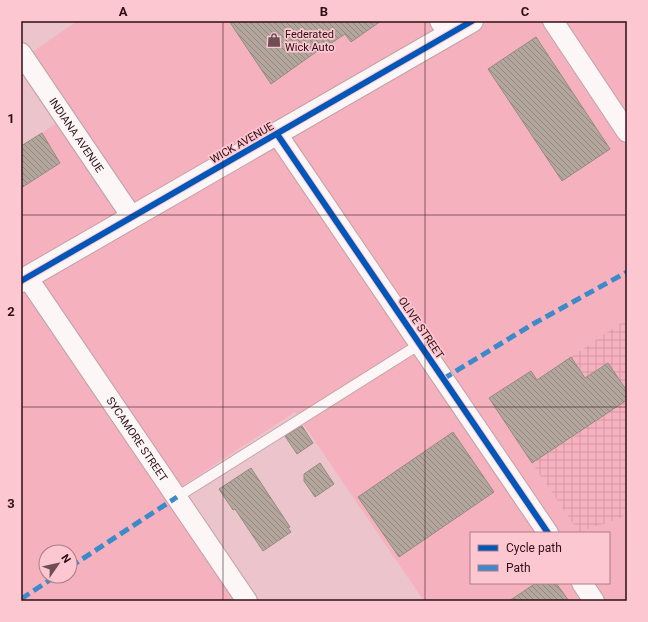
<svg xmlns="http://www.w3.org/2000/svg" width="648" height="622" viewBox="0 0 648 622" font-family="Roboto,sans-serif">
<style>
.built{fill:#f6b1bf;fill-rule:evenodd}
.industrial{fill:url(#industrial-grid)}
.building{fill:url(#building-back-hatch);stroke:#978b81}
.lines{fill:none;stroke-linecap:round;stroke-linejoin:round}
.lane-casing{stroke:#c2a1a8;stroke-width:12}
.street-casing{stroke:#c2a1a8;stroke-width:22}
.secondary-casing{stroke:#c2a1a8;stroke-width:24}
.lane{stroke:#fcf6f7;stroke-width:10}
.street{stroke:#fcf6f7;stroke-width:20}
.secondary{stroke:#fcf6f7;stroke-width:22}
.quiet{stroke:#3c8ac9;stroke-width:5;stroke-dasharray:10 5;stroke-linecap:butt}
.cycleway-casing{stroke:#fdc7d1;stroke-width:8}
.cycleway{stroke:#0057b8;stroke-width:6}
.grid{fill:none;stroke:#2e0f17;stroke-width:1;stroke-opacity:0.55}
.labels{text-anchor:middle;dominant-baseline:central;stroke-width:3.5;stroke-linejoin:round;paint-order:stroke}
.poi-label{font-size:11px;fill:#2e0f17;stroke:#fdc7d1;text-anchor:start}
.street-label{font-size:11px;fill:#2e0f17;stroke:#fdc7d1}
.neatline{fill:none;stroke:#2e0f17;stroke-width:1.5}
.grid-label{font-size:13px;text-anchor:middle;font-weight:bold;fill:#2e0f17}
</style>
<defs>
<pattern id="industrial-grid" width="8" height="8" patternUnits="userSpaceOnUse"><rect width="8" height="8" fill="#f6b1bf"/><path d="M0 4h8M4 0v8" fill="none" stroke="#d397a3"/></pattern>
<pattern id="building-back-hatch" width="6" height="6" patternUnits="userSpaceOnUse"><rect width="6" height="6" fill="#b3a79d"/><path d="M-1 5l2 2M0 0l6 6M5-1l2 2" fill="none" stroke="#92867f"/></pattern>
</defs>
<rect width="100%" height="100%" fill="#ebc4cc"/>
<!-- built -->
<path class="built" d="M77 21H627V601H424L295 412 173 492 247 601H21V146L42 133 64 117 24 58ZM471 533H609V583H471ZM46 552H70V576H46Z"/>
<!-- industrial -->
<path class="industrial" d="M627 319V391L608 363 585 378 571 357Z
M627 400V514L618 519 579 532 532 463Z"/>
<!-- building -->
<path class="building" d="M229 21H381L351 42 345 34 324 48 323 47 271 84Z
M536 37 610 149 562 181 488 69Z
M42 133 60 163 21 188V146Z
M571 357 585 378 608 363 627 391V400L532 463 489 398 531 371 537 380Z
M302 426 313 443 297 454 285 436Z
M453 432 494 492 399 557 358 497Z
M320 463 334 484 315 497 304 481V474Z
M251 468 290 527 288 528 291 532 263 551 235 509 233 510 219 489Z
M536 583H556L569 601H509Z"/>
<g class="lines">
<defs>
<path id="lane" d="M177 497 420 344"/>
<g id="street">
<path d="M440 21 449 34"/>
<path d="M553 21 627 132"/>
<path id="s1" d="M21 53 132 217"/>
<path d="M277 134 548 533"/>
<path id="s2" d="M27 277 247 601"/>
<path d="M582 583 594 601"/>
</g>
<path id="secondary" d="M21 281 472 21"/>
</defs>
<!-- lane casing -->
<use href="#lane" class="lane-casing"/>
<!-- street casing -->
<use href="#street" class="street-casing"/>
<!-- secondary casing -->
<use href="#secondary" class="secondary-casing"/>
<!-- lane -->
<use href="#lane" class="lane"/>
<!-- street -->
<use href="#street" class="street"/>
<!-- secondary -->
<use href="#secondary" class="secondary"/>
<!-- quiet -->
<path class="quiet" d="M443 379 533 324 627 272
M70 567 177 497
M21 599 56 576"/>
<defs>
<path id="cycleway" d="M277 134 548 533
M21 281 472 21"/>
</defs>
<!-- cycleway casing -->
<use href="#cycleway" class="cycleway-casing"/>
<!-- cycleway -->
<use href="#cycleway" class="cycleway"/>
</g>
<!-- grid -->
<path class="grid" d="M223 21V601M425 21V601M21 215H627M21 407H627"/>
<!-- icons -->
<defs>
<symbol id="shop-bare" viewBox="-9 -9 18 18"><path d="M-5-2.5h2.3a2.7 3.5 0 0 1 5.4 0H5L5.5 6h-11ZM-1.5-2.5h3a1.5 2.3 0 0 0-3 0Z" fill="#704e56" stroke="#fdc7d1" stroke-width="2.5" paint-order="stroke"/></symbol>
</defs>
<g fill-rule="evenodd">
<use href="#shop-bare" x="264" y="30" width="20" height="20"/>
</g>
<g class="labels">
<!-- poi labels -->
<g class="poi-label">
<text x="285" y="34">Federated<tspan x="285" dy="13">Wick Auto</tspan></text>
</g>
<!-- street labels -->
<g class="street-label">
<text stroke="none"><textPath href="#s1" startOffset="99">INDIANA AVENUE</textPath></text>
<text transform="translate(242 143) rotate(-30)">WICK AVENUE</text>
<text transform="translate(421 328) rotate(56)">OLIVE STREET</text>
<text stroke="none"><textPath href="#s2" startOffset="196">SYCAMORE STREET</textPath></text>
</g>
</g>
<!-- border -->
<rect width="648" height="622" fill="none" stroke="#fdc7d1" stroke-width="44"/>
<!-- legend -->
<rect x="470" y="532" width="140" height="52" fill="#fdc7d1" stroke="#aa7d87"/>
<rect x="478" y="545" width="20" height="6" fill="#0057b8" stroke="#aa7d87"/>
<text x="506" y="552" font-size="12" fill="#2e0f17">Cycle path</text>
<rect x="478" y="565" width="20" height="6" fill="#3c8ac9" stroke="#aa7d87"/>
<text x="506" y="572" font-size="12" fill="#2e0f17">Path</text>
<!-- north arrow -->
<g transform="translate(58 564) rotate(56)"><circle r="19" fill="#fdc7d1" stroke="#aa7d87"/>
<path d="M0-3L7 15L0 10L-7 15Z" fill="#704e56"/>
<text y="-6" font-size="11" font-weight="bold" text-anchor="middle" fill="#2e0f17">N</text>
</g>
<rect x="22" y="22" width="604" height="578" class="neatline"/>
<g class="grid-label">
<text x="123" y="16">A</text>
<text x="324" y="16">B</text>
<text x="525" y="16">C</text>
<text x="11" y="123">1</text>
<text x="11" y="316">2</text>
<text x="11" y="508">3</text>
</g>
</svg>
